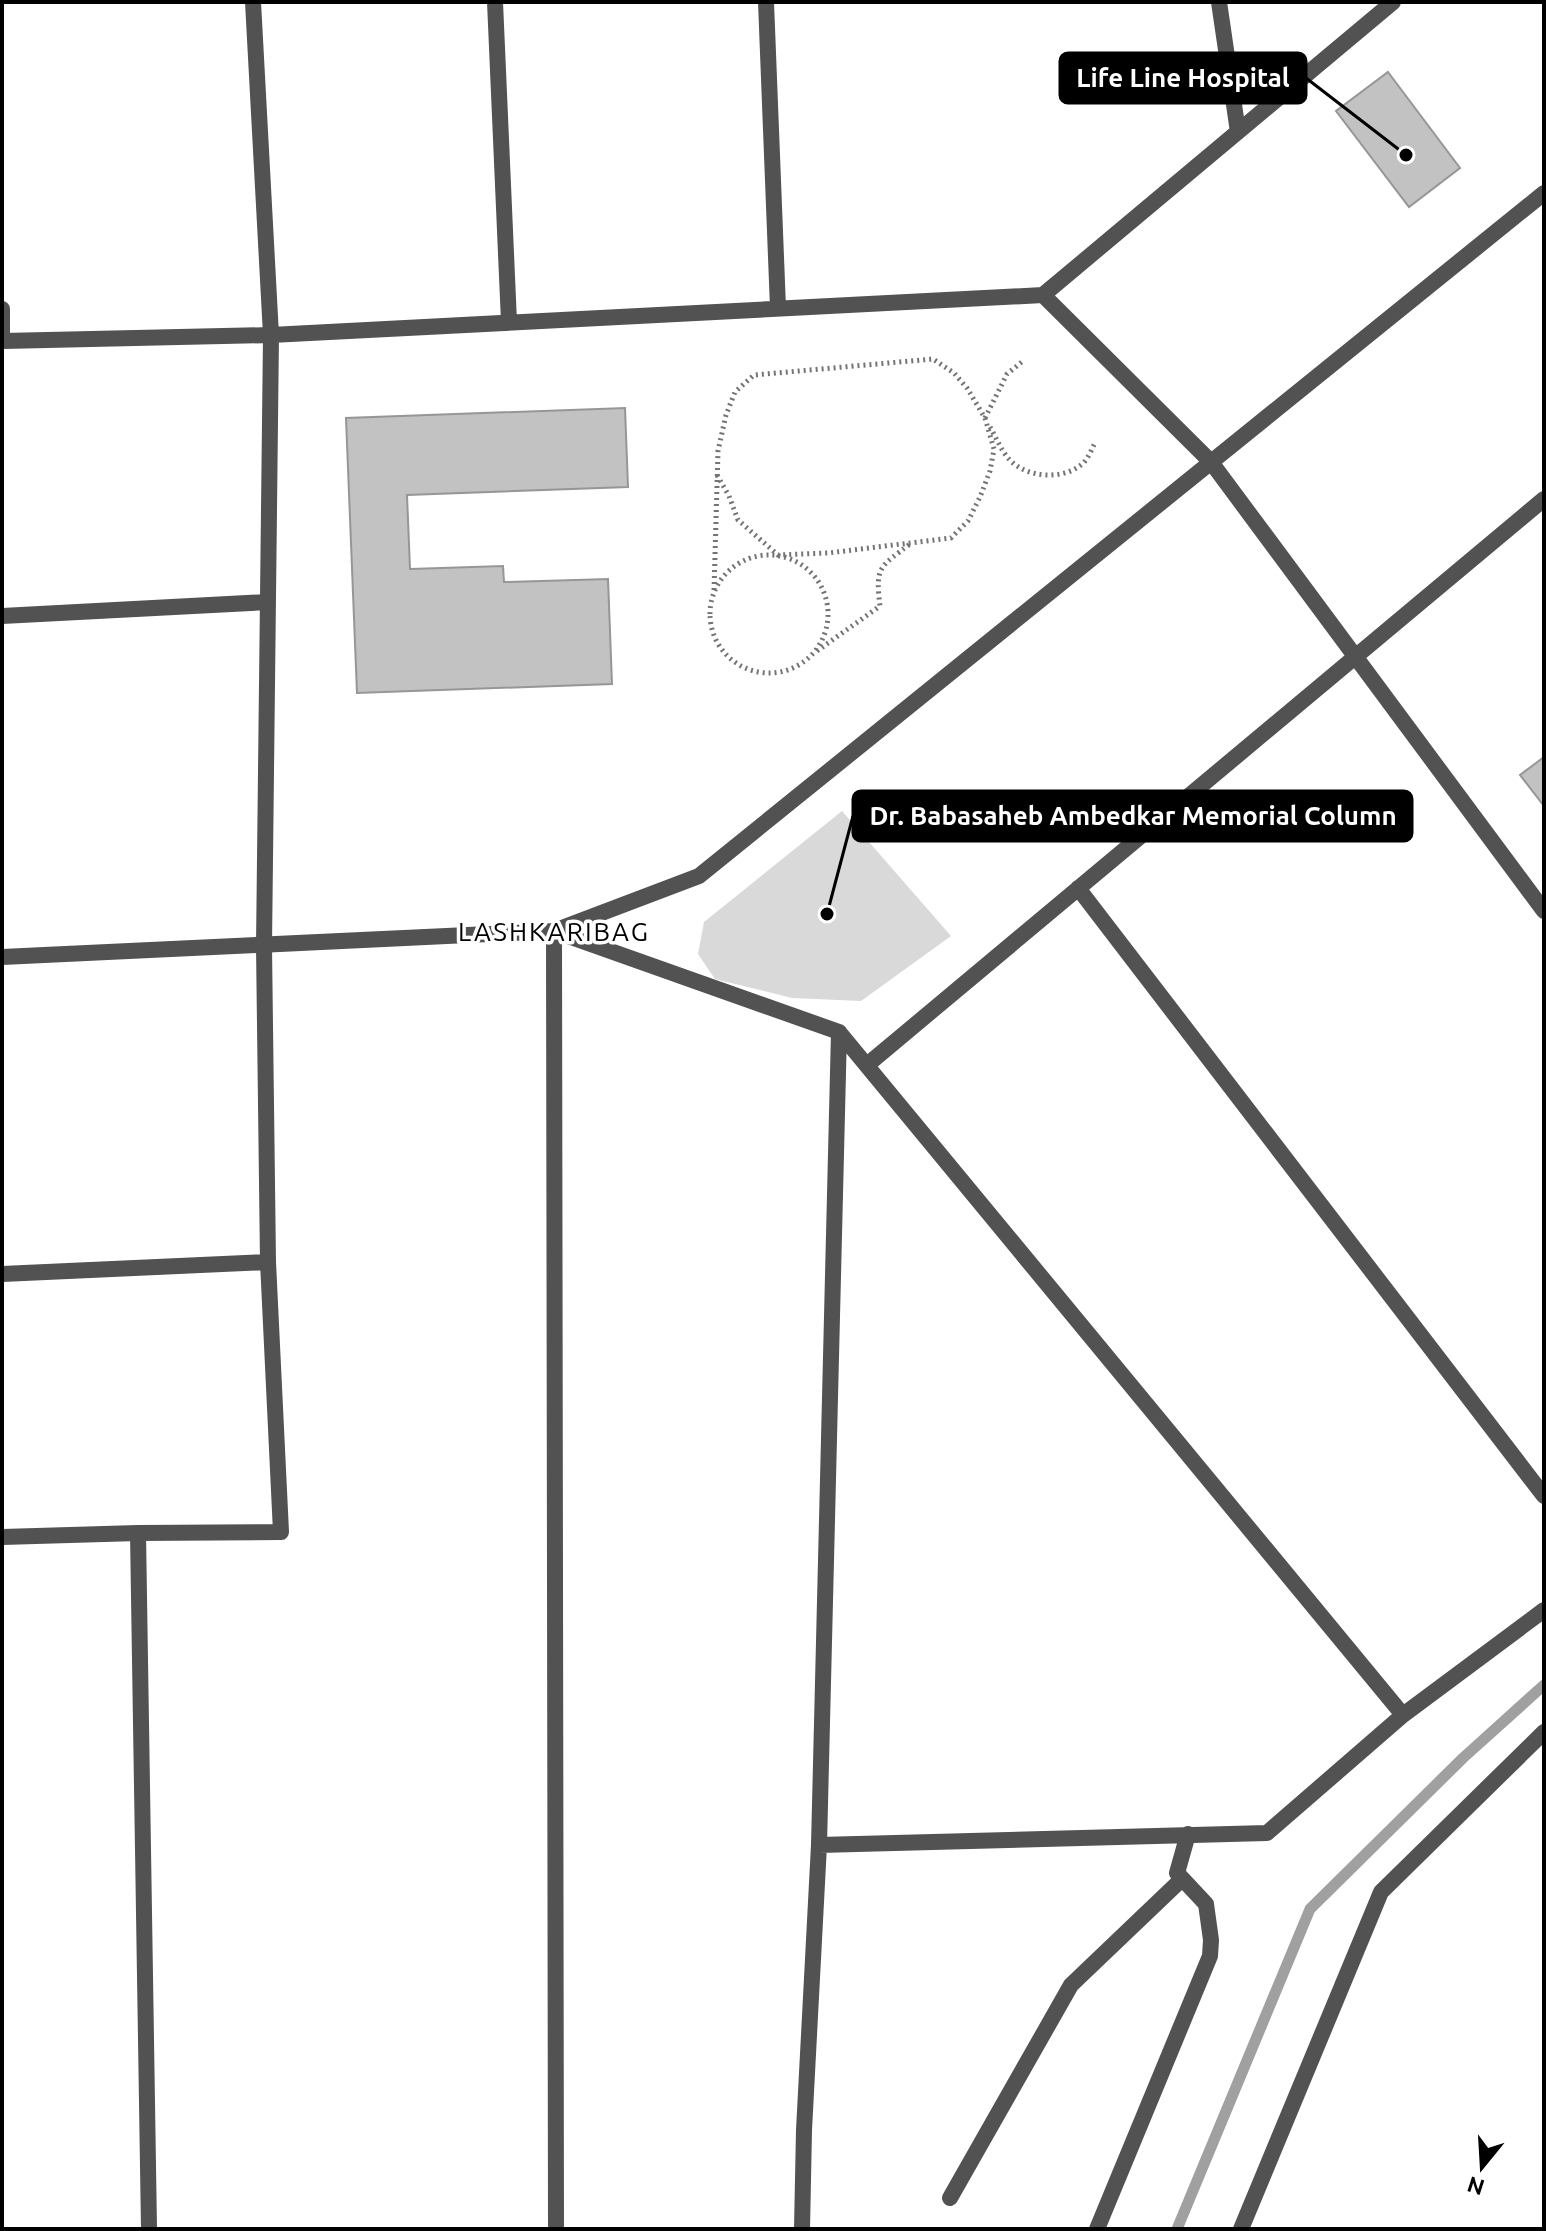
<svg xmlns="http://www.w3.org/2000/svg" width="1546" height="2231" viewBox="0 0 1546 2231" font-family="Ubuntu,sans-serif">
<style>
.green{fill:#d9d9d9}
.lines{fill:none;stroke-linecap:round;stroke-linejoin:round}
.stream{stroke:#a0a0a0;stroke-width:11}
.building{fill:#c2c2c2;stroke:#969696;stroke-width:2}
.path{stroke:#747474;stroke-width:5;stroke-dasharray:2 4;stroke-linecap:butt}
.minor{stroke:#525252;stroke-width:16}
.tertiary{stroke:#525252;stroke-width:16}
.labels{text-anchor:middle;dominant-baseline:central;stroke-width:7;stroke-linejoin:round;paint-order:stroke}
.neighbourhood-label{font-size:26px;letter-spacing:2px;fill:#000;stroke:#fff}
.leader{fill:none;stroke:#000;stroke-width:3}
.callout-dot{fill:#000;stroke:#fff;stroke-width:3}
.callout{fill:#000;stroke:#000;stroke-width:3}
.callout-label{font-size:26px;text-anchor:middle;font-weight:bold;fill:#fff}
</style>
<rect width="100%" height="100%" fill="#fff"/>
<!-- green -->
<path class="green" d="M842 811 951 936 861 1001 792 998 715 979 698 954 704 922Z"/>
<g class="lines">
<!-- stream -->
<path class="stream" d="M1177 2229 1310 1909 1463 1758 1544 1685"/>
</g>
<!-- building -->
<path class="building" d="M1388 72 1460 168 1409 207 1336 111Z
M625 408 628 487 407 495 410 569 503 566 504 582 608 579 612 684 357 693 346 418Z
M1544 757V806L1520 775Z"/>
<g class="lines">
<!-- path -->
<path class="path" d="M985 418 1007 374 1023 361
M990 427C996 437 1001 451 1010 460 1027 478 1062 480 1081 465 1088 460 1091 450 1095 443
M710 614a59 59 0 1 1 118 0a59 59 0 1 1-118 0Z
M714 590 718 451 726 415 735 392 754 375 933 359 954 373 967 388 985 418 994 449 990 471 980 497 968 521 951 538 828 553 778 555 738 520 729 496 717 475
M817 651 880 606C875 566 880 567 910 544"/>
<!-- minor -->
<path class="minor" d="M495 2 509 322
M766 2 778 308
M1219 2 1238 132
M1043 295 1393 2
M2 309V341
M3 341 271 335 253 2
M2 616 268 602
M1078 888 1544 1496
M554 931 839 1032 819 1845 1267 1833 1403 1715 839 1032
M867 1065 1544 499
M268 1262 264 946 271 335 1043 295 1211 462 1544 911
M2 1274 268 1262 281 1532 138 1533
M2 1537 138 1533 149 2229
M1403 1715 1544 1610
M950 2198 1071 1985 1182 1879
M802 2229 804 2130 819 1845
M1097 2229 1210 1956 1211 1940 1206 1904 1177 1873 1188 1834
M1241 2229 1381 1892 1544 1732"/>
<!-- tertiary -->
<path class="tertiary" d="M554 931 556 2229
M2 957 554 931 699 876 1544 193"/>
</g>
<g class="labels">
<!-- neighbourhood labels -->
<g class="neighbourhood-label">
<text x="554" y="931">LASHKARIBAG</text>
</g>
</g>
<!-- callouts -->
<path class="leader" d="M1406 155L1306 78M827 914L853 816"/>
<g class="callout-dot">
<circle cx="1406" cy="155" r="8"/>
<circle cx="827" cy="914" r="8"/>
</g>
<g class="callout">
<rect x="1060" y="53" width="246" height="50" rx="8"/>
<rect x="853" y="791" width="559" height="50" rx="8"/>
</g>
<g class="callout-label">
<text x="1183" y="87">Life Line Hospital</text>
<text x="1133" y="825">Dr. Babasaheb Ambedkar Memorial Column</text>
</g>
<!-- border -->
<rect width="1546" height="2231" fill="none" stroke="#000000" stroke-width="8"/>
<!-- north arrow -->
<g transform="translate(1482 2167) rotate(198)" stroke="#ffffff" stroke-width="6" paint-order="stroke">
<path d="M0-6L14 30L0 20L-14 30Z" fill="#000000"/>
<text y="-12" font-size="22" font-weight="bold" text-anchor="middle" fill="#000000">N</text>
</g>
</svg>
